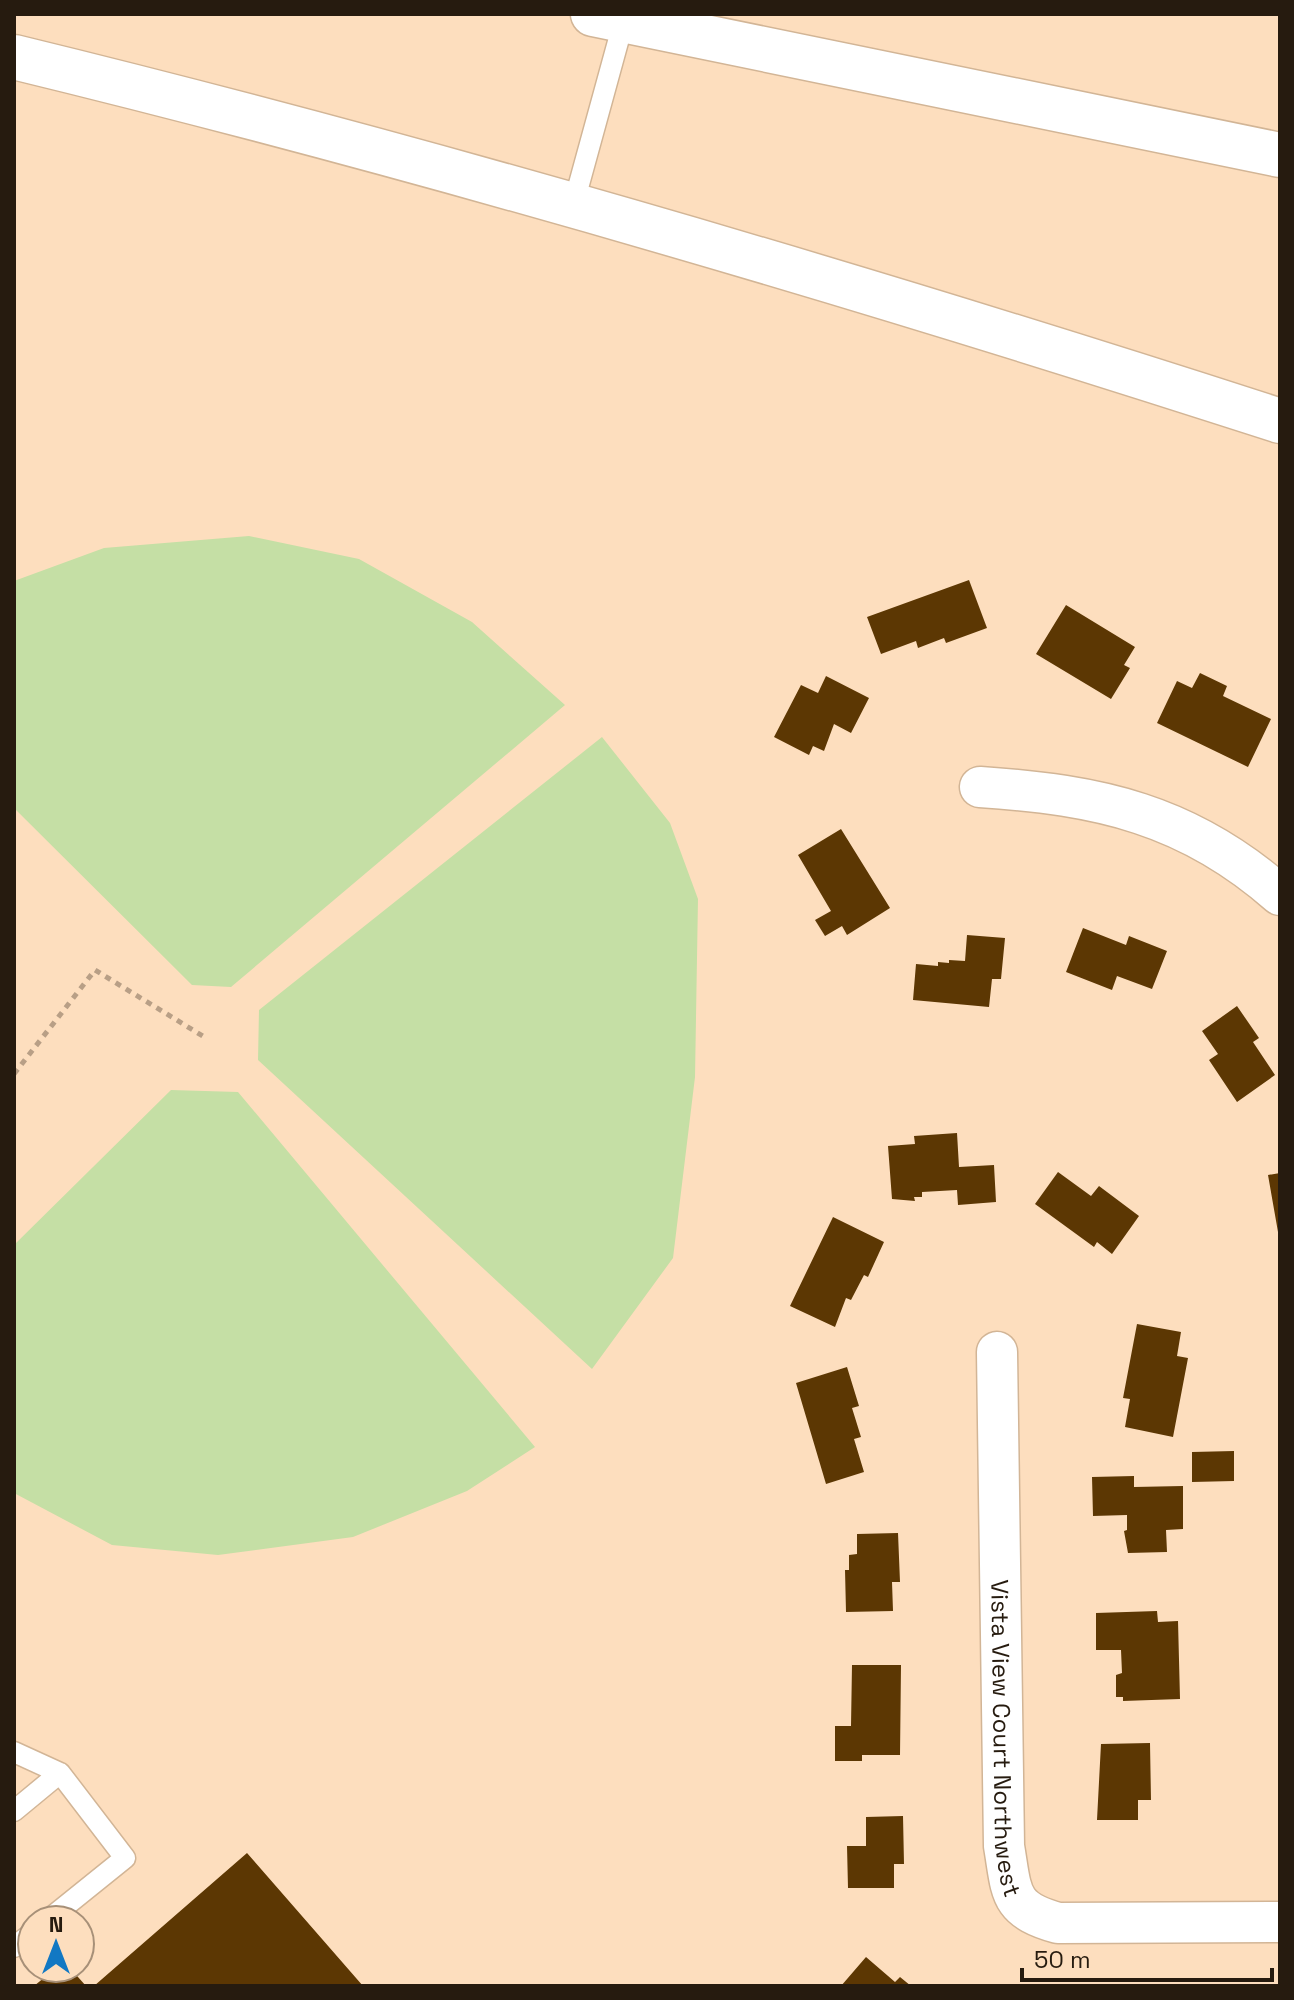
<svg xmlns="http://www.w3.org/2000/svg" width="1294" height="2000" viewBox="0 0 1294 2000" font-family="'Space Grotesk',sans-serif">
<style>
.green{fill:#c5dfa5}
.building{fill:#5c3703}
.lines{fill:none;stroke-linecap:round;stroke-linejoin:round}
.lane-casing{stroke:#d2b596;stroke-width:23}
.street-casing{stroke:#d2b596;stroke-width:43}
.highway-casing{stroke:#d2b596;stroke-width:47}
.path{stroke:#b89f86;stroke-width:5;stroke-dasharray:6 6;stroke-linecap:butt}
.lane{stroke:#fff;stroke-width:20}
.street{stroke:#fff;stroke-width:40}
.highway{stroke:#fff;stroke-width:44}
.labels{text-anchor:middle;dominant-baseline:central;stroke-width:8;stroke-linejoin:round;paint-order:stroke}
.street-label{font-size:24px;fill:#261b0f;stroke:#fddebe}
</style>
<rect width="100%" height="100%" fill="#fddebe"/>
<!-- green -->
<path class="green" d="M249 536 359 559 472 622 565 705 231 987 192 985 14 808V581L104 548Z
M602 737 670 823 698 899 695 1077 673 1258 592 1369 258 1060 259 1010Z
M171 1090 238 1092 535 1447 467 1491 353 1537 218 1555 112 1545 14 1493V1245Z"/>
<!-- building -->
<path class="building" d="M969 580 987 628 946 643 944 638 918 648 916 641 881 654 867 617Z
M1066 605 1135 647 1124 665 1130 668 1111 699 1036 654Z
M1200 673 1227 686 1223 696 1271 719 1248 767 1157 723 1177 681 1192 688Z
M826 676 869 698 851 733 834 724 824 751 813 746 809 755 774 737 801 685 818 693Z
M841 829 890 908 847 935 842 926 825 936 815 920 831 911 798 855Z
M1083 928 1126 945 1129 936 1167 951 1152 989 1117 976 1112 990 1066 972Z
M967 935 1005 938 1001 979H992L989 1007 913 1000 916 964 938 966V962L949 963V960L965 961Z
M1237 1006 1259 1038 1253 1042 1275 1075 1237 1102 1209 1060 1218 1054 1202 1031Z
M957 1133 959 1167 994 1165 996 1202 958 1205 957 1190 922 1192V1197H914L915 1201 892 1199 888 1146 915 1144 914 1136Z
M1058 1172 1091 1196 1099 1186 1139 1216 1112 1254 1097 1242 1094 1247 1035 1204Z
M1280 1173V1231L1278 1232 1268 1175Z
M833 1217 884 1242 868 1277 864 1275 851 1300 846 1298 835 1327 790 1306Z
M1137 1324 1181 1332 1177 1356 1188 1358 1173 1437 1125 1427 1130 1399 1123 1398Z
M847 1367 859 1406 852 1408 861 1437 854 1439 864 1472 826 1484 796 1383Z
M1234 1451V1481L1192 1482V1452Z
M1134 1476V1487L1183 1486V1529L1166 1530 1167 1552 1128 1553 1124 1531 1127 1530V1515L1093 1516 1092 1477Z
M898 1533 900 1582H892L893 1611 846 1612 845 1570H849V1555L857 1554V1534Z
M1157 1611 1158 1622 1178 1621 1180 1699 1123 1701V1697H1116V1675L1122 1673 1121 1650H1096V1613Z
M852 1665H901L900 1755H862V1761H835V1726H851Z
M1150 1743 1151 1800H1138V1820H1097L1101 1744Z
M903 1816 904 1864H894V1888H848L847 1846H866V1817Z
M247 1853 363 1986H94Z
M866 1957 895 1982 900 1977 911 1986H841Z
M56 1968H70L86 1986H34Z"/>
<g class="lines">
<defs>
<path id="lane" d="M573 206 624 20
M14 1752 60 1773
M14 1811 60 1773 125 1858 48 1920
M14 1947 32 1933"/>
<g id="street">
<path d="M980 787C1099 795 1188 814 1280 895"/>
<path id="s1" d="M997 1352 1004 1846C1012 1893 1008 1909 1058 1923L1280 1922"/>
</g>
<path id="highway" d="M593 14 1280 155
M14 57C441 161 862 286 1280 421"/>
</defs>
<!-- lane casing -->
<use href="#lane" class="lane-casing"/>
<!-- street casing -->
<use href="#street" class="street-casing"/>
<!-- highway casing -->
<use href="#highway" class="highway-casing"/>
<!-- path -->
<path class="path" d="M14 1074 95 970 206 1038"/>
<!-- lane -->
<use href="#lane" class="lane"/>
<!-- street -->
<use href="#street" class="street"/>
<!-- highway -->
<use href="#highway" class="highway"/>
</g>
<g class="labels">
<!-- street labels -->
<g class="street-label">
<text stroke="none"><textPath href="#s1" startOffset="386">Vista View Court Northwest</textPath></text>
</g>
</g>
<!-- border -->
<rect width="1294" height="2000" fill="none" stroke="#261b0f" stroke-width="32"/>
<!-- north arrow -->
<g transform="translate(56 1944)"><circle r="38" fill="#fddebe" stroke="#a79078" stroke-width="2"/>
<path d="M0-6L14 30L0 20L-14 30Z" fill="#1278c3"/>
<text y="-12" font-size="22" font-weight="bold" text-anchor="middle" fill="#261b0f">N</text>
</g>
<!-- scale -->
<path d="M1022 1968v12h250v-12" fill="none" stroke="#261b0f" stroke-width="4"/>
<text x="1034" y="1968" font-size="24" fill="#261b0f" stroke="#fddebe" stroke-width="6" paint-order="stroke">50 m</text>
</svg>
